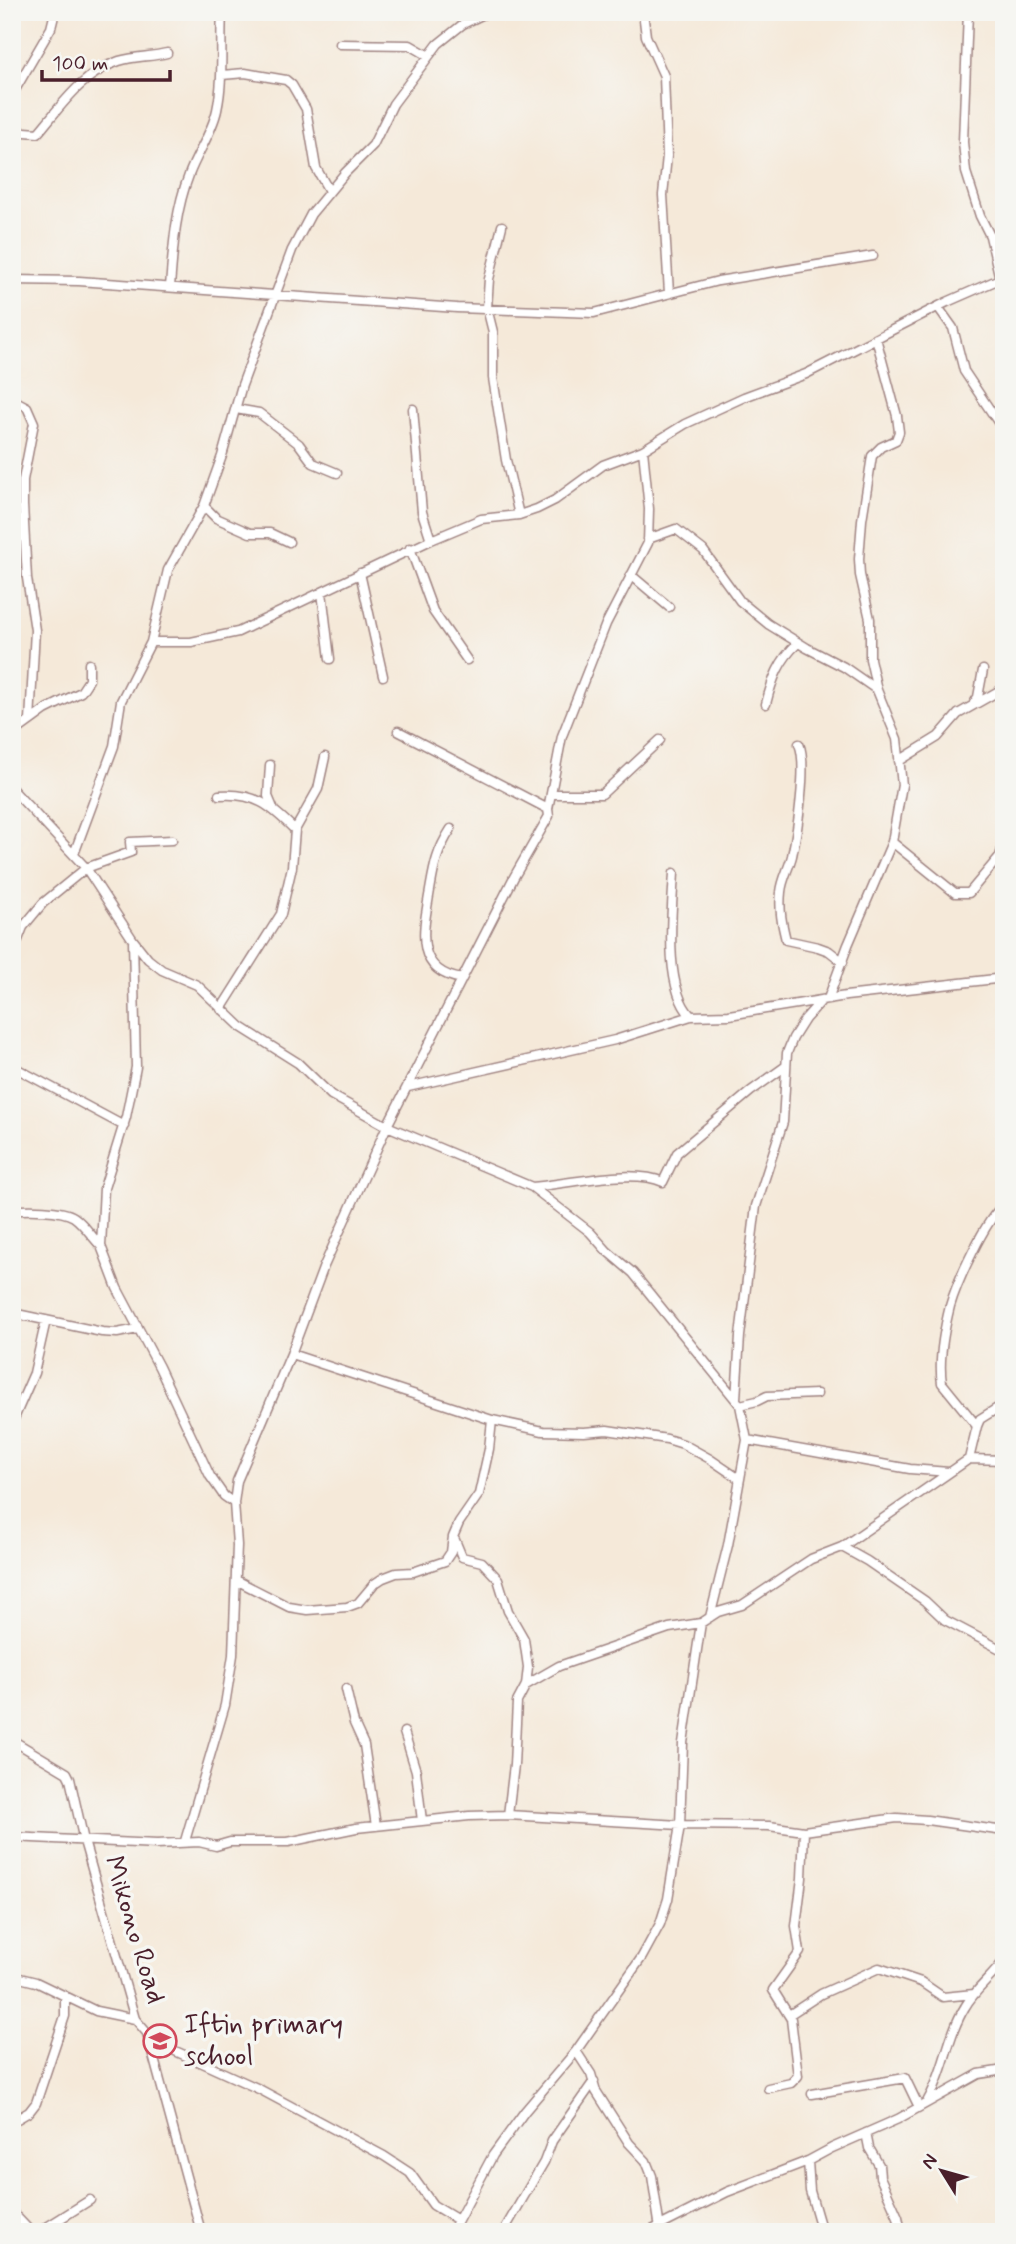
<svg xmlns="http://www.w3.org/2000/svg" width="1016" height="2244" viewBox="0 0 1016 2244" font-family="Mynerve,sans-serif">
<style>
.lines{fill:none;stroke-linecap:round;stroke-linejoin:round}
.minor-casing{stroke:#a08482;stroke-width:11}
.minor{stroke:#fff;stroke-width:8}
.labels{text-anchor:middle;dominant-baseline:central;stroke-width:7;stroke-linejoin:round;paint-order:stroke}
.street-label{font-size:28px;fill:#4a1f2b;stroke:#f6f6f2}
.poi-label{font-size:28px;fill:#4a1f2b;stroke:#f6f6f2;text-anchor:start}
</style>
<rect width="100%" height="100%" fill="#f6f6f2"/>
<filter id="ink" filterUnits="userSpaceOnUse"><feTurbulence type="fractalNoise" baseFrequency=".0143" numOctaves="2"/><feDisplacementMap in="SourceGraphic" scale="14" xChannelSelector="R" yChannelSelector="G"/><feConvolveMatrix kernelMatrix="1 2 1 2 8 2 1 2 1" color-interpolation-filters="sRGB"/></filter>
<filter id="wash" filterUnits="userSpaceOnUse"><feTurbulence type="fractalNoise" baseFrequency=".00686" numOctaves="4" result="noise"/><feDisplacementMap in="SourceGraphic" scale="28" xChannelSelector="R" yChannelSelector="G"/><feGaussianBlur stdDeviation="1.57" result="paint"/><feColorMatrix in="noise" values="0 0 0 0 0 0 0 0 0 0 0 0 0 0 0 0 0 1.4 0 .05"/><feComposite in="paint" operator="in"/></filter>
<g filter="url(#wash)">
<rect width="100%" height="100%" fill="#f5e9d9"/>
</g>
<g filter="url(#ink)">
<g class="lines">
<defs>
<path id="minor" d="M643 12 646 36 664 76 667 156 663 195 669 293
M968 12 963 142 966 172 980 216 990 236 1000 279
M340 44 410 45 429 56
M222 75 245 73 286 80 292 85 306 109 316 168 329 191
M12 95 51 28 55 12
M12 131 38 133C61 106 83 73 119 61 135 56 151 57 167 53
M502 226 489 279 487 308 493 332V378L506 460 519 515
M12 280 79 281 457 308 594 313 718 281 873 256
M170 287C173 249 175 211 189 175 197 153 212 133 217 110 224 78 220 45 222 12
M938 307 953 328 964 371 1004 431
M876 338 897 416 899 432 896 440 881 447 872 456 862 520 859 559 860 575 870 619V659L877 690
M12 399 27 407 34 423 23 480V505L27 578 35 630 30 721 12 734
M236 409 259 413 299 444 313 463 337 473
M413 409 422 512 431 540
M204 506 216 518 250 533H270L289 542
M648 539 676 529 703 550 740 601 768 624 807 648 844 667 877 690 897 739 902 785 892 842 848 945 828 999
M410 548 433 611 467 660
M360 573 383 676
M631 575 669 607
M322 592 330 659
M151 642H191L238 632 431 540 481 519 519 515 537 509 555 500 603 465 643 450 685 424 744 397 806 374 947 302 1004 277
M974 703 978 697 983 670
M766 704C772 680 779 660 798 643
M30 721 45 710 81 692 89 680V664
M799 744C808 764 797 833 792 856 789 868 782 880 781 892 779 910 782 924 786 940L818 947 829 951 843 962
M899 761 938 737 958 714 1004 688
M270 765 268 796 273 808
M12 789 86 868 133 940 136 1067 126 1117 104 1188 101 1246 117 1288 159 1367 210 1476 224 1496 234 1503
M551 794H602L660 740
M219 795C255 792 271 806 295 830
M548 809 562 736 606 624 648 543 649 509 643 450
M451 829C435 854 434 868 429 896 423 931 414 971 462 979
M892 842 955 893H969L1000 856 1004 843
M74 854 114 746 121 701 151 642 168 570 204 506 222 456 242 385 292 250 311 214 345 173 373 145 393 104 438 44 463 24 488 12
M674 873C672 911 663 987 691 1016
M133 940 148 959 162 970 197 985 241 1027 298 1063 331 1095 387 1126 532 1187 590 1232 607 1251 633 1273 740 1405 747 1440 728 1545 710 1617
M12 955 23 927 43 903 86 868 131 852 130 842 172 840
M221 1009 281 914 292 867 295 830 318 789 325 757
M12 1066 124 1126
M408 1087 615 1040 691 1016 729 1015 846 996 1004 978
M532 1187C567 1184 633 1168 663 1182L677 1153 751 1091 786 1066
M12 1211C26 1209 62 1209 74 1217 84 1224 92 1237 101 1246
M12 1313 102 1332 117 1333 138 1329
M291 1354 492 1420 543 1431 584 1432 607 1430 667 1439 683 1444 710 1459 738 1478
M736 1399 740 1336 756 1206 783 1122 787 1053 793 1038 805 1019 822 1000
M740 1405 757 1401 767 1396 817 1394
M12 1423 34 1373 46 1320
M977 1426 980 1419 1004 1404
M747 1440 910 1469 949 1472
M969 1459 977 1426 942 1383C938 1359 944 1330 950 1306 956 1285 986 1217 1004 1205
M455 1540 462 1557 482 1562 498 1579 508 1611 524 1639 528 1667 526 1685
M842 1547 867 1561 925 1601 945 1620 1004 1651
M236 1580 289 1607 307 1610 347 1607 358 1603 374 1584 383 1578 396 1573 413 1572 445 1561 451 1552 453 1537 459 1523 479 1494 489 1449 492 1420
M346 1689 354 1723 364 1745 376 1826
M404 1732 416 1771 422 1821
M12 1740 67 1773 70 1779 84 1841 135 2019 147 2033 201 2232
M508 1815 514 1765 517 1702 526 1685 559 1666 669 1628 701 1623 718 1612 742 1605 811 1559 842 1547 969 1459 1004 1460
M12 1837 157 1844 199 1842 216 1846 230 1842H288L356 1828 469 1816 508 1815 680 1825 769 1826 804 1831 897 1818 927 1820 1004 1831
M185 1841 225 1705 233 1655 237 1545 234 1503 237 1481 291 1354 324 1266 387 1126 514 877 549 816 548 809 398 731
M12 1976 36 1982 96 2011 135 2019
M789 2015 821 1994 879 1968 921 1982 943 1997 974 1994
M147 2033 173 2050 259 2089 384 2156 410 2173 433 2205 458 2220
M576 2051 591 2074 596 2091 629 2143 646 2161 652 2176 660 2229
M768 2088 791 2083 798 2076 791 2019 773 1990 800 1952 796 1926 802 1878 804 1831
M812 2094 905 2078 919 2107
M928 2100C945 2071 947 2036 965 2007 975 1989 993 1977 1004 1960
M12 2122 29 2112 36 2103 65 2016V1996
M866 2133 869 2148 879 2165 880 2177 898 2217 901 2232
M808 2161 810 2191 822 2232
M1004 2171V2184
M12 2212 31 2232
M39 2232 90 2200
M452 2232 493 2155 525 2111 576 2051 642 1957 660 1924 668 1899 680 1825 683 1743 701 1623
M503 2232 544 2162 552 2141 594 2081
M648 2232 727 2192 808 2161 832 2148 898 2119 979 2074 1004 2070"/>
</defs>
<!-- minor casing -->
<use href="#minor" class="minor-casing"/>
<!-- minor -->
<use href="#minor" class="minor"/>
</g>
</g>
<!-- icons -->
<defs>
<symbol id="school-ring" viewBox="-11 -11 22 22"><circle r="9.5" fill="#f6f6f2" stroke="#d1495b" stroke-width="1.5"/><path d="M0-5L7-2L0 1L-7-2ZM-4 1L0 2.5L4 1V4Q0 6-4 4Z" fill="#d1495b"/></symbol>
</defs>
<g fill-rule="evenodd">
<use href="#school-ring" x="141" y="2022" width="38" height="38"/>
</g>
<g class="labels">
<!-- street labels -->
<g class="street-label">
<text transform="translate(134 1930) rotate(73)">Mikono Road</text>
</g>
<!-- poi labels -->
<g class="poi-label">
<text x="184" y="2025">Iftin primary<tspan x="184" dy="32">school</tspan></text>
</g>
</g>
<!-- margin -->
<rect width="1016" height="2244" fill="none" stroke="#f6f6f2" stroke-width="42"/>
<!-- north arrow -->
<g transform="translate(942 2171) rotate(307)" stroke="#f6f6f2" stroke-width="5" paint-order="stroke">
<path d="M0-5L12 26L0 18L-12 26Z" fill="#4a1f2b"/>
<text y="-10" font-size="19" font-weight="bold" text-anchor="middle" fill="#4a1f2b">N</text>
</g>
<!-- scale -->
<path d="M42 70v10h128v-10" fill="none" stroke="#4a1f2b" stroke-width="3.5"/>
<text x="52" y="70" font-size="21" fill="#4a1f2b" stroke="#f6f6f2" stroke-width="5" paint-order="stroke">100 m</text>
</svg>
